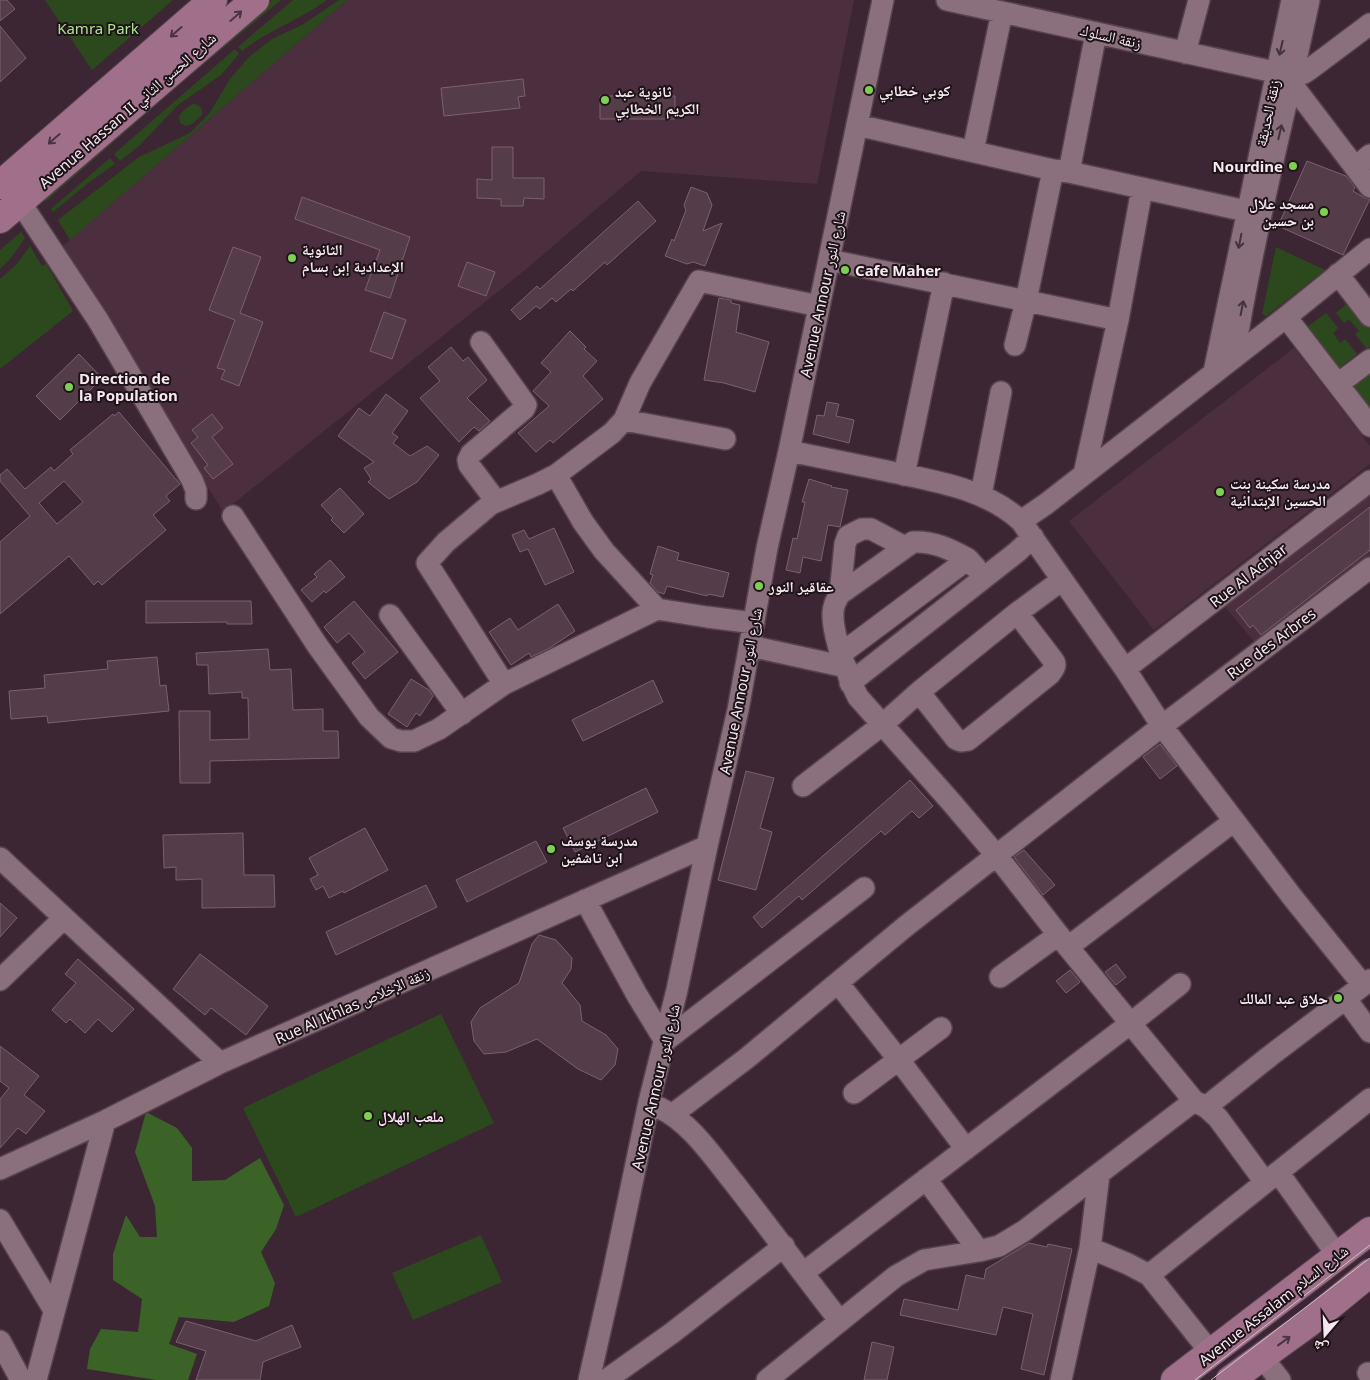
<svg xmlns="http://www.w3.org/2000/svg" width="1370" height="1380" viewBox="0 0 1370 1380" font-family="'Noto Sans','Noto Naskh Arabic',sans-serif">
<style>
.built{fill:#4c2f3f}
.green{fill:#2c491d}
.forest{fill:#3b6327}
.building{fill:#543c49;stroke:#7b616f;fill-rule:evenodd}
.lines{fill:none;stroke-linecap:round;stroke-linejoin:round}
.minor-casing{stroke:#56424d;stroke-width:24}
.major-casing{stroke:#56424d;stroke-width:30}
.minor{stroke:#8a6f7d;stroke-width:21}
.major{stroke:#a0708b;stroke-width:28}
.tram{stroke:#d1c0c9;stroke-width:1}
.oneway{stroke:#4b3440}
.oneway2{stroke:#43333b}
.poi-dot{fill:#7fd052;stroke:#1d1318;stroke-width:2}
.labels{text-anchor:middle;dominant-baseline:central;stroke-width:4;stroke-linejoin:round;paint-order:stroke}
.park-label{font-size:15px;fill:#aae48e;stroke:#1d1318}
.street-label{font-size:15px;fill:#f7e8f0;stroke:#1d1318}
.poi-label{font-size:15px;font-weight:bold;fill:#f7e8f0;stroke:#1d1318;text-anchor:start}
</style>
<rect width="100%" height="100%" fill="#3c2633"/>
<!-- built -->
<path class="built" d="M347 0H854L817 184 641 171 525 270 223 512 63 246Z
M1294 348 1370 446V464L1154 630 1069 521Z
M1370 485V563L1258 646 1220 601Z"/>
<!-- green -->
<path class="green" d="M45 0H173L92 70Z
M272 0H281L169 93 165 89Z
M293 0H327C300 20 268 30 242 51L238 47Z
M339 0H347L70 240 58 220 139 157 190 133 209 114 230 79 249 57 272 39 302 25Z
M235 49 239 54 221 75 178 105 140 145 120 161 114 154Z
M162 92 165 97 46 201 42 196Z
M192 104C199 104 203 108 202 115L192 124 186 126 180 123 179 116 183 111Z
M110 158 115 164 88 183 53 212 51 209Z
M21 232 25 238 11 258 0 269V250Z
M30 246 42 266 46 264 73 311 0 369V279L16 265Z
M1276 247 1325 270 1266 316 1262 314Z
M1350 301 1370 325V347L1367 349 1355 334 1359 331 1349 319 1344 323 1336 313Z
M1326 313 1338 328 1333 333 1340 343 1345 339 1357 354 1339 368 1307 327Z
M1366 369 1370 374V410L1349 382Z
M441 1014 494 1123 296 1217 243 1108Z
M481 1235 502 1282 413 1320 392 1273Z"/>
<!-- forest -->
<path class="forest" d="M146 1112 177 1128 192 1148V1181L225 1180 260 1158 284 1205 276 1229 261 1252 275 1283 269 1306 234 1322 179 1317 169 1344 197 1354 188 1380H156L87 1369 90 1349 101 1329 138 1332 142 1299 113 1280V1254L126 1215 140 1237H157L155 1206 135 1152Z"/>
<!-- building -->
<path class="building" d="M0 0H7L15 9 0 21Z
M0 26 26 58 0 82Z
M523 79 525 96 518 97 520 108 444 116 441 88Z
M600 96H675V119H600Z
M492 147H513V178H544V199L524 198 523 206H501V199L477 198V179L492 180Z
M1307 161 1346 176 1355 187 1353 191 1365 198 1370 199 1343 255 1278 226Z
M691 187 707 193 712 205 703 231 722 223 705 266 693 262 687 264 665 256 672 239 674 241 686 210 684 205Z
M302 197 410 237 390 298 365 290 380 250 295 219Z
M638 201 656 221 607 265 605 262 573 291 571 289 556 302 552 298 540 309 536 306 520 320 511 310 537 286 540 289Z
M233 247 261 257 240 313 263 322 239 386 221 379 225 370 217 368 235 320 209 310Z
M467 262 495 272 486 296 458 286Z
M719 298 731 300V303L740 305 736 332 769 342 755 392 724 383 704 380Z
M384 312 406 320 392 359 370 351Z
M570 331 586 347 584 349 597 361 583 376 603 399 553 443 550 440 536 452 518 433 549 406 533 391 551 372 541 363Z
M451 347 463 361 468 357 487 380 467 398 490 421 479 431 474 427 459 442 420 398 440 381 428 367Z
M79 354 102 378 60 420 36 396Z
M386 394 408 411 392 433 398 437 393 443 410 456 427 446 439 455 417 482 389 499 368 482 371 479 364 468 374 462 338 436 359 408 370 416Z
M827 402 839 404 836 416 854 420 849 443 813 434 817 415 824 416Z
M119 412 180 484 166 496 170 501 153 515 166 530 102 585 98 581 94 585 69 556 0 614V542L30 516 0 481V475L7 469 25 489 51 467 54 471 73 454 70 450 113 414 114 416ZM64 481 83 502 57 524 39 503Z
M212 414 223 428 212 437 233 464 213 479 204 468 208 465 191 443 198 437 192 430Z
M809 479 832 486 831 487 848 490 840 527 828 525 821 561 803 557 800 573 786 570 793 538 797 539 805 502H802Z
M340 488 364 514 344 533 331 520 333 518 321 505Z
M1370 507V550L1261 635 1253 625 1250 628 1236 610Z
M554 528 574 572 545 585 528 549 520 552 512 535 524 530 529 539Z
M658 546 679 553 677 560 729 573 723 597 708 594 707 596 667 586 664 594 658 592 650 583 653 575 650 574Z
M330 560 345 577 326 593 324 591 312 602 301 590 317 577 314 574Z
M146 601H251L252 624H227V622L146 623Z
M354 601 398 652 365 679 352 663 365 652 349 633 337 643 324 627Z
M558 604 575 631 548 649 531 657 529 653 511 665 489 632 510 618 518 630Z
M268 649 270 670 291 669 293 710 323 709V731H338L339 758 210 761V783H180L179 711H210V740L249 739 248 698H242V692L209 694 208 665H197L196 653Z
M157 657 160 686 166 685 169 711 48 723 47 716 11 719 9 691 45 688 44 675 108 669 107 661Z
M411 679 429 690 433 696 420 716 416 713 407 727 388 714Z
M653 680 663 702 583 741 572 720Z
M1160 744 1177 766 1160 779 1143 757Z
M746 771 774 778 760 828 772 832 756 890 718 880Z
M910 780 933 806 919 818 912 811 885 835 881 831 802 900 799 896 762 928 753 917Z
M646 788 658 812 575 852 563 828Z
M365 828 388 870 344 893 343 891 329 898 323 886 316 890 310 879 318 875 309 858Z
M243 833 244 875H274L275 907 202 908V879L176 880V867L164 868 163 835Z
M536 841 547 862 467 902 456 880Z
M1024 850 1055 885 1043 895 1014 857Z
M426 885 437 907 336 955 326 932Z
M0 903 17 918 0 937Z
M539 935 556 940 572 958 571 969 562 983 580 1005 582 1021 606 1035 618 1049 615 1065 601 1080 578 1069 537 1039 506 1052 484 1054 474 1041 471 1022 480 1008 519 983 532 944Z
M200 954 268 1006 246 1035 211 1008 205 1015 173 989Z
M78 959 134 1009 112 1032 98 1019 85 1033 70 1019 66 1023 52 1010 76 983 65 974Z
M1116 964 1126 977 1116 985 1105 972Z
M1070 970 1080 982 1066 993 1056 981Z
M0 1046 39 1076 24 1095 45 1111 26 1134 18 1128 0 1148V1099L9 1088 0 1081Z
M1029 1243 1047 1247 1048 1244 1072 1249 1044 1375 1021 1369 1033 1314 1003 1307 996 1335 900 1315 904 1299 958 1310 966 1275 984 1279 986 1269Z
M186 1321 256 1341 292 1325 301 1347 263 1362 260 1380H196L206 1351 176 1342Z
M872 1342 894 1347 887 1380H864Z"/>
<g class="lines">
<defs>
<path id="minor" d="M947 0 1293 76 1304 73 1310 69 1370 24
M1185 53 1199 0
M1291 83 1370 187
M857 125 1053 170 1069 172 1246 211
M973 151 1002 12
M1356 167 1370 155
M1069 172 1096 33
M20 202 98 320 192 480 196 490V499
M829 260 1118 320
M1338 274 1370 316
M1286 317 1370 426
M481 342 526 405 524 409 471 454 468 460 469 465 496 501
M1015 345 1026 301 1053 170
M1234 356C1253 236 1284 119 1309 0
M1214 372 1292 0
M1338 384 1370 360
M624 420 725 439
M789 451C822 458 854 464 887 471 934 481 985 488 1021 521L1125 669 1162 726 1293 898 1363 985
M1084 474 1118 320 1142 189
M556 475 583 522 604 551 657 609 707 617 754 623
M904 475 944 283
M981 495 1001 392
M233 516 317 645 369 717 391 738 401 741H414L439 729 504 684 657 609
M1021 521 1046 504 1286 317 1370 249
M968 559C950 549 934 541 913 542L840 594C836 600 833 606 833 613 832 634 848 678 858 697L952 803 997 856 1068 947 1194 1101
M840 594 845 544 848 536 862 529H871L905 547
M1017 613 1053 660C1057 665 1054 669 1050 674L968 740 961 741 956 739 919 692 1017 613 1062 580
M390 615 462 714
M750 646 846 667
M842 653 968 559 976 568
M1125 669 1370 481
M850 683 1017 552 1033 537
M504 684 427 563 446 542 491 504 538 484 556 475 612 433 624 420 640 383 699 281 819 306
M803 786 882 725 919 692
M0 858 220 1063
M585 900 637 995 665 1041 864 888
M1068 947 1234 821
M1000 977 1058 935
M0 980 64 918
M838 983 899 1060 966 1149
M1346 999 1370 1032
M854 1093 941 1028
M1206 1107 1218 1118 1265 1182
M660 1108C691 1123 713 1157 735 1184 770 1229 804 1275 839 1320
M673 1114 747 1058 906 926 1162 726 1370 568
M0 1169 105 1121 220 1063 707 846
M1278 1172 1337 1255
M926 1179 979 1251
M0 1220 54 1310
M1090 1248 1128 1264 1149 1275 1370 1099
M803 1273 1131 1023 1180 984
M1149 1275 1211 1353
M0 1341 21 1380
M1262 1357 1280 1380
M1368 1373 1370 1376
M36 1380 105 1121
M589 1380 613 1274 649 1102 677 990 707 846 738 710 767 548 789 451 883 0
M606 1380 672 1333 784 1246
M767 1380 896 1276 924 1260 979 1251 999 1246 1024 1231 1194 1101 1206 1107 1270 1056 1370 980
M1061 1380 1090 1248 1099 1175"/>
<path id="major" d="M0 185 213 0
M0 219 255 0
M1175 1380 1370 1231
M1230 1380 1310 1322 1370 1273"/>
</defs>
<!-- minor casing -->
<use href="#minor" class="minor-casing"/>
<!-- major casing -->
<use href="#major" class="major-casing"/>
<!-- minor -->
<use href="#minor" class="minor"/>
<!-- major -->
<use href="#major" class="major"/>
<!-- tram -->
<path class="tram" d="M1195 1380 1370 1245
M1211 1380 1370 1258"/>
</g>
<!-- one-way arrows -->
<defs><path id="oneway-shaft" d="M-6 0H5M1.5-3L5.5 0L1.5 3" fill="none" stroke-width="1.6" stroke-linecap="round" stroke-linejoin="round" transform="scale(1.25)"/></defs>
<g class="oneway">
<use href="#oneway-shaft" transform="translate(236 16) rotate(-41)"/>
<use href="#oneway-shaft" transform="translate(176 32) rotate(139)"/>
<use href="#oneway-shaft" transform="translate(54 139) rotate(139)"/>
<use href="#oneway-shaft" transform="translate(1284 1341) rotate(-36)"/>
</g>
<g class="oneway2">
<use href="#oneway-shaft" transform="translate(1281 48) rotate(103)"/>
<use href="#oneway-shaft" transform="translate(1280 132) rotate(-77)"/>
<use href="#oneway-shaft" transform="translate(1240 241) rotate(101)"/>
<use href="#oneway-shaft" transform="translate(1242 308) rotate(-79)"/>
</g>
<!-- markers -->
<g class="poi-dot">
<circle cx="869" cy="90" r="5"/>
<circle cx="605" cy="100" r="5"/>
<circle cx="1293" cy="166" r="5"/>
<circle cx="1324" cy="212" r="5"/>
<circle cx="292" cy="258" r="5"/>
<circle cx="845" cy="270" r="5"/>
<circle cx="69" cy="387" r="5"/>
<circle cx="1220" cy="492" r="5"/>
<circle cx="759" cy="586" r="5"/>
<circle cx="551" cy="849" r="5"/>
<circle cx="1338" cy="998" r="5"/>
<circle cx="368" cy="1116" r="5"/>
</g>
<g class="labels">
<!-- park labels -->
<g class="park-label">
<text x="98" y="28">Kamra Park</text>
</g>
<!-- street labels -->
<g class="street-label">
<text transform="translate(1111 36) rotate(13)">زنقة السلوك</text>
<text transform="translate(127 110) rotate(-41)">Avenue Hassan II شارع الحسن الثاني</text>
<text transform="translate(1267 113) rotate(-78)">زنقة الحديقة</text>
<text transform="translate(822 294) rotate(-78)">Avenue Annour شارع النور</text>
<text transform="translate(1248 575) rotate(-38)">Rue Al Achjar</text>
<text transform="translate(1271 643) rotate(-37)">Rue des Arbres</text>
<text transform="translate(740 691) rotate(-79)">Avenue Annour شارع النور</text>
<text transform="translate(352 1005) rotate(-24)">Rue Al Ikhlas زنقة الإخلاص</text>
<text transform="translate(655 1087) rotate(-77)">Avenue Annour شارع النور</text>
<text transform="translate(1273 1305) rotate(-38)">Avenue Assalam شارع السلام</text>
</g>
<!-- poi labels -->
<g class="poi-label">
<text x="879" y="90">كوبي خطابي</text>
<text x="615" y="91">ثانوية عبد<tspan x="615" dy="17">الكريم الخطابي</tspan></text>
<text x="1283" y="166" text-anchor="end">Nourdine</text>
<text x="1314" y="203" text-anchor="end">مسجد علال<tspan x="1314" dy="17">بن حسين</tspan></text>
<text x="302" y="249">الثانوية<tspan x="302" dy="17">الإعدادية إبن بسام</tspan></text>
<text x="855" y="270">Cafe Maher</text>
<text x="79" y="378">Direction de<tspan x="79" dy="17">la Population</tspan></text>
<text x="1230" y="483">مدرسة سكينة بنت<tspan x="1230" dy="17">الحسين الإبتدائية</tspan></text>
<text x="769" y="586">عقاقير النور</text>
<text x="561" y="840">مدرسة يوسف<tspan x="561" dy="17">ابن تاشفين</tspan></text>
<text x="1328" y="998" text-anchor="end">حلاق عبد المالك</text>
<text x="378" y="1116">ملعب الهلال</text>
</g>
</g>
<!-- north arrow -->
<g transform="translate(1325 1335) rotate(199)" stroke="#1d1318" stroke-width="4" paint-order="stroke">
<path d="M0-4L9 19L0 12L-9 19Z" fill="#f7e8f0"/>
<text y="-8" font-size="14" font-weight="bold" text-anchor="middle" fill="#f7e8f0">ش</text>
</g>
</svg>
